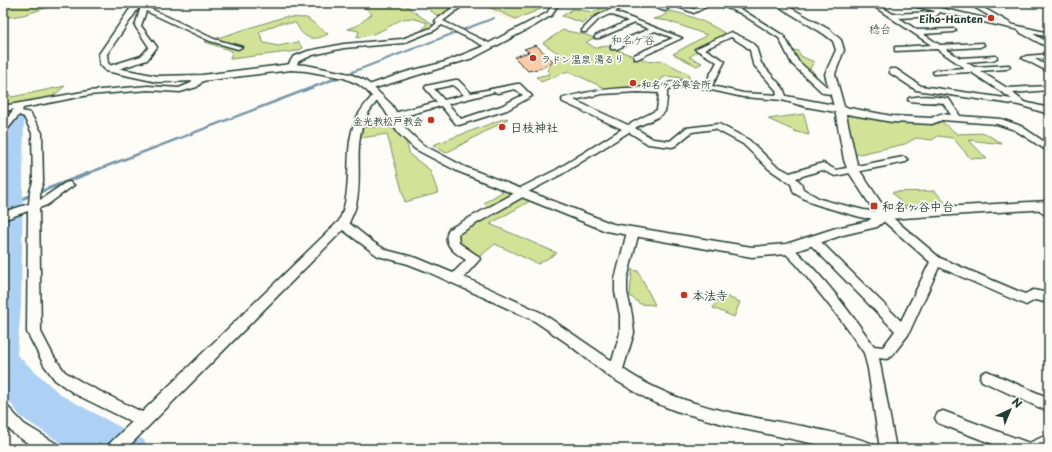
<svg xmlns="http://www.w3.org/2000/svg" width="1052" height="452" viewBox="0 0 1052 452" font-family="'Playpen Sans','Klee One',sans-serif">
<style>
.built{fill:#fceedf}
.green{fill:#d2e397;stroke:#789066}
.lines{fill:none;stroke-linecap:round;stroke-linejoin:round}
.stream-far2{stroke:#7496a8;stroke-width:2}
.stream-far1{stroke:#7496a8;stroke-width:2.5}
.stream{stroke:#7496a8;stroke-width:3}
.river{fill:#acd1f5;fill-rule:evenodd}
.building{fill:#f8cda7;stroke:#1f3d34}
.minor-casing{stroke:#1f3d34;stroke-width:3}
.tertiary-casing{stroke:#1f3d34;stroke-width:3}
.minor{fill:#fdfcf7;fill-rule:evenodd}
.tertiary{fill:#fdfcf7;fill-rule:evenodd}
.poi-dot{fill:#c8321e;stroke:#fdfcf7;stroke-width:1.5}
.labels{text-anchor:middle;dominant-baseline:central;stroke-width:3.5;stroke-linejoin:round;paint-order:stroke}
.far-poi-label{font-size:10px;font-weight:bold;fill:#1f3d34;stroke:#fdfcf7;text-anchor:end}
.far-neighbourhood-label{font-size:11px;fill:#1f3d34;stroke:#fdfcf7}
.poi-label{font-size:12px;font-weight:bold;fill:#1f3d34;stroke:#fdfcf7;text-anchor:start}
</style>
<rect width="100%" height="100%" fill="#fdfcf7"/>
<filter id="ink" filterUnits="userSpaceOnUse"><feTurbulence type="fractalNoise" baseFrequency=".025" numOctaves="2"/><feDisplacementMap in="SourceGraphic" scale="8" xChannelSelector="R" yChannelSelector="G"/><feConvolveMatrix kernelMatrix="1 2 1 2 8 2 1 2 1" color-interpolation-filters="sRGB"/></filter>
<g filter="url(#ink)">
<!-- built -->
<path class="built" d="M478 3H551L550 7 514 22 476 5Z"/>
<!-- green -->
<path class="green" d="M3 3H62L23 15 3 18Z
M357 3 380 5 404 3 413 11 433 25 431 29 422 31 427 23C401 12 400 23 378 32 371 35 364 36 357 38L359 31 348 29 357 26 372 14 361 4Z
M442 3H460L444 21 426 7Z
M480 3H548V6L516 19Z
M612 3H621L589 18 583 23 562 16 573 9 593 12Z
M670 11C690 15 709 23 726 34L689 57 702 63 697 66 673 54 707 35 668 21 653 19 661 17Z
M284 17 307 18 328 34C313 42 303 39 296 23H280L259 32 264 43 278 46 298 42 303 48 297 51 230 59 232 51 205 42Z
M563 30C573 33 584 33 594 38L586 42 595 48 606 46 650 62 660 60 689 74V79L667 76 661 79 658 89 609 90 568 71 541 82 536 77 550 74 547 70 554 60 562 56 543 43Z
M792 50 798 51 801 56 814 62 810 68 824 85 798 62Z
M65 86 51 98 3 107V89L12 97Z
M849 113 940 120 957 134 985 133 1002 144 969 140 987 159 970 158 953 138 938 136 932 140 916 138 905 144 855 155 845 118Z
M804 114 809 135 797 132 768 119Z
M506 118 508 119 446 153 433 145Z
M389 125 406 141 410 155 430 170 438 193 405 202 387 134 361 138 363 127H375Z
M505 190 530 201 490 224 557 253 538 264 495 244 478 258 455 244V232L494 211 484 203Z
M935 191 948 206H904L892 192Z
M632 270 638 271 655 305 640 304 630 296Z
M720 294 740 302 734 317 713 308Z"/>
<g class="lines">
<!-- stream-far2 -->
<path class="stream-far2" d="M339 77 494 18"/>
<!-- stream-far1 -->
<path class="stream-far1" d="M86 174 342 76"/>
<!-- stream -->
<path class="stream" d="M3 206 89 173"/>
<!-- river -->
<path class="river" d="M17 114 22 115 24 118 21 305 17 355 61 395 144 440 148 449H111L103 445 105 449H70L21 417 9 401 3 398V375L9 377 3 371V257L10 118 12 115Z"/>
</g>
<!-- building -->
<path class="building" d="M536 45 553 61 542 68 528 71 514 57 529 52 524 49Z"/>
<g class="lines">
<defs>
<path id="minor" d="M142 3H148L147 7 214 39 242 47 238 49 210 41 146 11 141 26 157 47 147 60 112 71H106V67L141 56 149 47 135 26Z
M459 3H466L443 21 489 43 547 13 553 4 562 3 557 6 552 15 534 26 473 58 369 90 365 88 366 86 406 72 445 62 484 46 442 25 435 30 403 43 344 48 313 55 299 61 294 69H288L287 67 293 57 308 51 344 44 402 39 431 28 437 23 435 21 436 20Z
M643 3H652L668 9 665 11Z
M677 3H686L684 5 694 9 706 3H714L694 13 676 6 675 5Z
M715 3H724L744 11 784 36 798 61 829 89 838 91V95L823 93 792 64 779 38 740 13Z
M869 3H876L893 14 934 12 937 9H941V11L936 16 899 18 917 30 955 29 956 30 953 32 923 34 940 45 983 43 984 45 980 47 946 49 960 58 996 56 997 58 993 60 966 62 974 67 1009 65 1010 67 1006 69 980 71 1007 88 1049 86V90L1013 93 1024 102 1049 108V114L1019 105 916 90 890 73V69H896L921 86 1012 99 971 72 934 74 933 72 937 70 965 68 937 49 895 51V47H898L931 45Z
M967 3H975L1010 23 1008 26H1004L1003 24Z
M616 7 619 9 615 12 682 38 637 59H634V55L673 38 655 31 617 49H611V45L649 29 634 23 599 38H595V36L628 21 610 14 599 19 586 32H582V30L595 17Z
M1021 27 1049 43V48L1021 33 1018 29Z
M731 32 750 41 756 47 761 63 783 88 786 96 892 116 931 118 941 114 951 115 943 103C936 102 912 103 908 100L909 98C922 95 936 96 949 99L960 116 1001 119 1021 126 1049 145V152L1015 130 997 124 942 120 932 124 892 122 807 107 782 100 743 97 693 86H675L667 91C667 97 667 105 665 111 663 117 641 124 635 128L653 139 670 141 686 128 719 124 749 140 775 165 790 173 823 163 836 170 903 157 906 158 908 160 906 162 835 176 822 170 796 178 801 183 803 189 820 199 831 202 864 210 887 213 940 258 1025 294 1033 290 1049 293V303L1035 300 1026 305 939 267 908 335 891 357 886 359 879 358 896 449H880L868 369 864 353 841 320 797 265 781 249 783 246H791C823 275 849 311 874 346L883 347 895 331 807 241 809 238H817L901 321 930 262 880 218H864L824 207 812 203 794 193 791 184 769 169 743 144 715 129 692 132 675 146 672 147 648 144 629 132 562 174 528 192 521 198 458 234 459 243 478 256 480 259 464 277 542 313 612 361 620 333V315L615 292V279L627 232 629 229H637L639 232 627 279V292L632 315 634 333 623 369C676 406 740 415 802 426 825 431 850 435 873 444L875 449H839L734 427 676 411 651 401 610 377 567 343 533 320 426 271 408 264 378 256 343 230 126 449H107L109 444 132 422 75 394 55 380 44 365 27 332 28 211 3 220V212L29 204 30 191 33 182 32 133 24 117 19 115 6 131 3 132V123L14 109 3 112V106L89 91 148 86 179 88 191 83 199 76H205L206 78 197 87 180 92 148 90 89 95 23 108 22 111 30 113 42 133 43 182 40 191V200L65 183 69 182 74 185 47 205 39 208 41 332 54 357 65 372 85 384 142 412 339 221C355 187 342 151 356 119 361 109 367 102 374 94H380L381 96C375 104 369 110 365 119 353 146 363 177 356 205 355 211 351 217 349 223L373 242 386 250 417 258 453 273 466 260C455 253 441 244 449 229L513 194 520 188 556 170 622 129 563 102 562 100 563 98C595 89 627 86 661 88 670 77 693 82 705 84L717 62 695 49ZM731 37 744 45 750 50 753 64 776 90 777 95 743 93 712 86 725 61 705 49ZM638 92 659 93 657 110 628 125 574 100 602 94Z
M1049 54V58L1035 59 1049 67V72L1022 58 1026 56Z
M455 80H458L471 93 517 84H520L532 96 507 110 459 125 456 124 441 106 393 119 389 116 390 114 437 102 425 88 426 86ZM453 85 464 95 444 100 434 89ZM515 89 523 95 501 106 461 119 448 104 494 92 498 93Z
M1040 203 1049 208V216L1045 215 1035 206 1036 204Z
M987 371 1049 398V412L982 381 980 377 982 373Z
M3 405 8 407 24 424 57 444 59 449H37L14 434 3 423Z
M943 411 1029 443 1049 434V449H1006L938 423 935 418 938 413Z"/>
<path id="tertiary" d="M134 3H142L107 54 108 63 112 67 157 76 202 75 291 64 306 65 350 74 364 80 372 86 392 105 406 129 423 145 465 167 613 224 752 247 786 244 836 228 868 221 876 214 848 171 844 160 835 110 825 74 836 50 833 41 824 34 773 3H782L830 30 841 40 844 50 835 74 845 110 856 160 860 171 886 210 1049 201V209L887 219 877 227 843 235 787 254 752 257 606 231 457 171 415 149 398 133 384 109 366 90 358 84 344 78 306 71 291 70 202 81 157 82 106 71 100 64 99 54Z
M905 3H919L1049 33V37L909 5Z"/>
</defs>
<!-- minor casing -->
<use href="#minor" class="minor-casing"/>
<!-- tertiary casing -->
<use href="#tertiary" class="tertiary-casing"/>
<!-- minor -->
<use href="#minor" class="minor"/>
<!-- tertiary -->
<use href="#tertiary" class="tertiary"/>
</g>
</g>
<!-- markers -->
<g class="poi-dot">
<circle cx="991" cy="18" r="4"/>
<circle cx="533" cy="58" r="4"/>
<circle cx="633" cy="83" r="4"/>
<circle cx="431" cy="120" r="4"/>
<circle cx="502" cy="127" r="4"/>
<rect x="870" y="202" width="8" height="8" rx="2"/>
<circle cx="684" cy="295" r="4"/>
</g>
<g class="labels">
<!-- far-poi labels -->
<g class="far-poi-label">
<text x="983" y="18">Eiho-Hanten</text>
<text x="541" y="58" text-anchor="start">ラドン温泉 湯るり</text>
<text x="641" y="83" text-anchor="start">和名ヶ谷集会所</text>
<text x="423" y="120">金光教松戸教会</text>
</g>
<!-- far-neighbourhood labels -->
<g class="far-neighbourhood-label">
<text x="880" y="28">稔台</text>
<text x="633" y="39">和名ケ谷</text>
</g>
<!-- poi labels -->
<g class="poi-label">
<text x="510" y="127">日枝神社</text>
<text x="882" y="206">和名ヶ谷中台</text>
<text x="692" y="295">本法寺</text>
</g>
</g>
<!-- margin -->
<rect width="1052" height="452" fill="none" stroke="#fdfcf7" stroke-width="16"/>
<rect x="8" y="8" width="1036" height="436" fill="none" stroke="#1f3d34" stroke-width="1.5" filter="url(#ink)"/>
<!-- north arrow -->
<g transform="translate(1010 410) rotate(44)" stroke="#fdfcf7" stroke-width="3" paint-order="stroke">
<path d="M0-3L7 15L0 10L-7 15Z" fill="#1f3d34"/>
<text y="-6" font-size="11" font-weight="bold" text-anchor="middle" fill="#1f3d34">N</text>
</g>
</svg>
